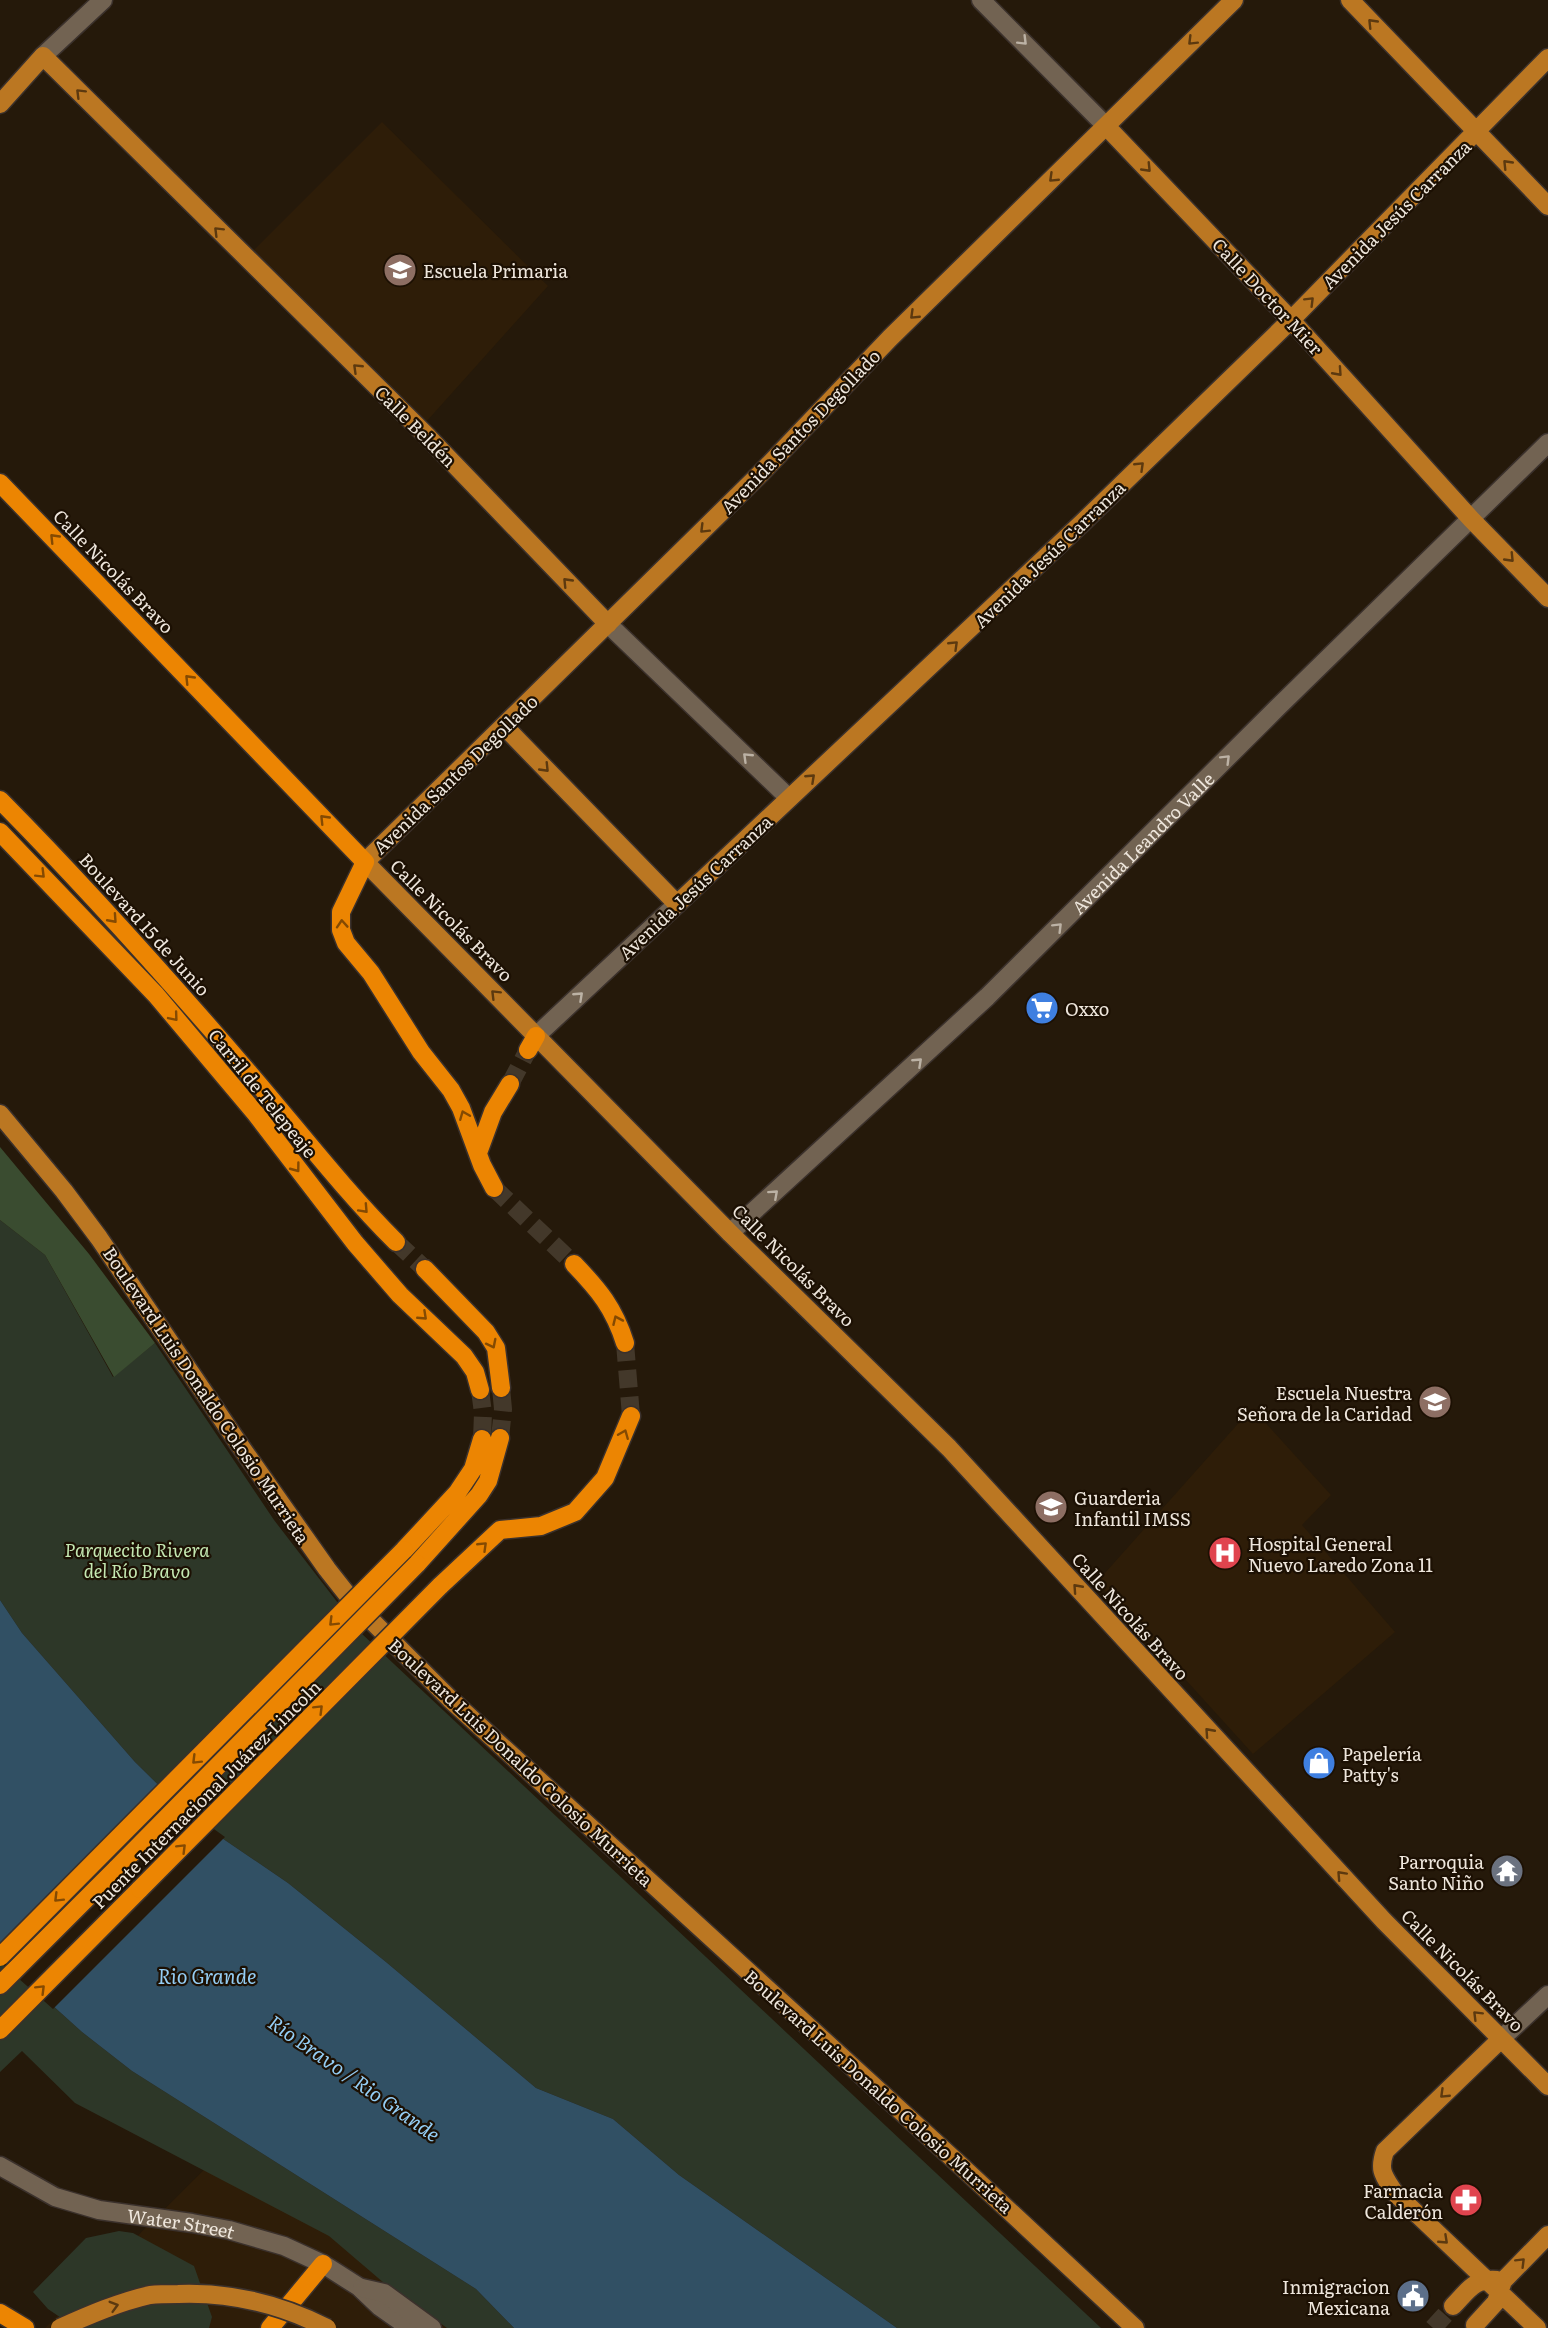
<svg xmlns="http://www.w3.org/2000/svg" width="1548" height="2328" viewBox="0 0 1548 2328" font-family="Literata,serif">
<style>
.built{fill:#2e1d08}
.green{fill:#2d3728}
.forest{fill:#3a4c30}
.water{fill:#315064}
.pier{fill:#25190a}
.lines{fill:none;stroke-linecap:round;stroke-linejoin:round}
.major-tunnel{stroke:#43382a;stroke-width:18;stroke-dasharray:18 9;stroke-linecap:butt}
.highway-tunnel{stroke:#43382a;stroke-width:18;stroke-dasharray:18 9;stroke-linecap:butt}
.minor-casing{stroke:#3b312c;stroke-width:21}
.major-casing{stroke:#3b312c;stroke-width:21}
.highway-casing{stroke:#3b312c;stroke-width:21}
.minor{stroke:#726352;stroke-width:18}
.major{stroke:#b72;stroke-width:18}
.highway{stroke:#ec8502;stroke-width:18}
.major-bridge-casing{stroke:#3b312c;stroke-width:21;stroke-linecap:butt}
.highway-bridge-casing{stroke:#3b312c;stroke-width:21;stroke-linecap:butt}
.major-bridge{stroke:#b72;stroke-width:18}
.highway-bridge{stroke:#ec8502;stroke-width:18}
.oneway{stroke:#5c390f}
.oneway2{stroke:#bcb2a5}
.oneway3{stroke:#844a02}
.labels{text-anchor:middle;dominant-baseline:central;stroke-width:4.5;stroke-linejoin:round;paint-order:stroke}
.street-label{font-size:18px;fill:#eee6dc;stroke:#1c1003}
.poi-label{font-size:18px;fill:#eee6dc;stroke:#1c1003;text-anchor:start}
.park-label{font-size:18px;font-style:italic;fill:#c4e8b2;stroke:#1c1003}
.water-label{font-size:20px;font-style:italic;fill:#94cdf4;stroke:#1c1003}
</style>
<rect width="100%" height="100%" fill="#25190a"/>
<!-- built -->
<path class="built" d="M382 122 548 286 426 422 251 253Z
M1252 1408 1331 1495 1302 1525 1395 1632 1253 1754 1097 1582Z
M236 2138 514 2328H45Z"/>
<!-- green -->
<path class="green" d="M0 1220 45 1255 113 1377 155 1343 274 1520 361 1633 1101 2328H897L679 2175 613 2119 536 2088 386 1962 288 1883 191 1817 135 1762 22 1633 0 1600Z
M0 1958 82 2032 132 2071 476 2289 514 2328H447L384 2283 329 2236 75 2103 22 2051 0 2072Z
M119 2231 133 2233 194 2266 212 2317 209 2328H76L48 2309 33 2292 86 2238Z"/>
<!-- forest -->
<path class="forest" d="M0 1147 89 1254 155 1343 114 1377 45 1255 0 1220Z"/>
<!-- water -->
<path class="water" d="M0 1600 22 1633 135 1762 191 1817 288 1883 386 1962 536 2088 613 2119 679 2175 897 2328H514L476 2289 132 2071 82 2032 0 1958Z"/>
<!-- pier -->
<path class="pier" d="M162 1785 193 1814 225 1837 53 2009 0 1962Z"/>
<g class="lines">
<!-- major-tunnel -->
<path class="major-tunnel" d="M1433 2328 1453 2306"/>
<!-- highway-tunnel -->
<path class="highway-tunnel" d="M510 1084 528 1050
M494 1188 574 1264
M396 1242 425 1269
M625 1343 631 1416
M480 1390 483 1413 482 1439
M500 1438 503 1409 501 1388"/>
<defs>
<g id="minor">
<path d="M981 0 1106 126"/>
<path d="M43 56 103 0"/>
<path d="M608 624 789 798"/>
<path d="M536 1036 677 904"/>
<path id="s1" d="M730 1233 987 997 1277 708 1548 443"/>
<path d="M1501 2039 1548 1995"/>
<path id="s2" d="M0 2166 55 2197 99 2210 192 2223 229 2230 284 2246 323 2264 359 2287 380 2307 410 2328"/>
<path d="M362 2288 384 2293 432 2328"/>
</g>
<path id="major" d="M1234 0 890 338 761 473 365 862 730 1233 949 1448 1384 1921 1548 2086
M1350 0 1548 206
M0 104 43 56 428 437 608 624
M1106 126 1291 320 1471 519 1548 598
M504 726 677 904 1083 522 1291 320 1548 58
M0 1114 64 1191 99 1238 241 1447 327 1569 353 1602 450 1699 960 2165 1135 2328
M1501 2039 1385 2151C1378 2171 1384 2176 1394 2192L1537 2328
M1453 2306C1468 2291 1474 2278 1497 2280
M1475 2325 1496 2302 1503 2281 1548 2235"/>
<path id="highway" d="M0 483 365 862 341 912V930L346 943 371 973 421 1052 451 1090 461 1108 482 1165 494 1188
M0 800C87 888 169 980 249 1073 298 1130 343 1189 396 1242
M0 832 156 995 256 1114 355 1243 400 1295 464 1356 475 1372 480 1390
M528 1050 536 1036
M478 1153 493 1112 510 1084
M574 1264C599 1290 614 1308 625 1343
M425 1269 486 1332 496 1348 501 1388
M404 1550 457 1493 473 1469 482 1439
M417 1564 479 1495 488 1481 500 1438
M440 1586 500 1530 541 1526 575 1512 605 1478 631 1416
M0 1985 117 1868
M0 2030 140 1889
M0 2313 25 2328
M270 2328 323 2264"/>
</defs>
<!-- minor casing -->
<use href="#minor" class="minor-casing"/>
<!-- major casing -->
<use href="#major" class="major-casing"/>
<!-- highway casing -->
<use href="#highway" class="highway-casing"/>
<!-- minor -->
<use href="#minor" class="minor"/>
<!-- major -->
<use href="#major" class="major"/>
<!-- highway -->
<use href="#highway" class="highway"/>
<defs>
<path id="major-bridge" d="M60 2328C89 2315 119 2302 150 2295 159 2294 169 2294 178 2294 230 2292 280 2304 327 2328"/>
<path id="highway-bridge" d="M117 1868 417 1564
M140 1889 440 1586
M0 1957 404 1550"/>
</defs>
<!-- major-bridge casing -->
<use href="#major-bridge" class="major-bridge-casing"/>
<!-- highway-bridge casing -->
<use href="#highway-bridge" class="highway-bridge-casing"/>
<!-- major-bridge -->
<use href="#major-bridge" class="major-bridge"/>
<!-- highway-bridge -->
<use href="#highway-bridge" class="highway-bridge"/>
</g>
<!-- one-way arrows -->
<defs><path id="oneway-chevron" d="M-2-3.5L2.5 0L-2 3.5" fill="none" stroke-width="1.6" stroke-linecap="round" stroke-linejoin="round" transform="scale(1.5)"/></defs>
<g class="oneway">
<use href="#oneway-chevron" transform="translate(1372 23) rotate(-134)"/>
<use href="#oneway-chevron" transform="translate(1192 41) rotate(135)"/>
<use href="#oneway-chevron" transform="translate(80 93) rotate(-135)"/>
<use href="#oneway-chevron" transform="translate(1507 164) rotate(-134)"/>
<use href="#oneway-chevron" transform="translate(1147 168) rotate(46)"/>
<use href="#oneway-chevron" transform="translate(1053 178) rotate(136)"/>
<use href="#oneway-chevron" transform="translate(218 231) rotate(-135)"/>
<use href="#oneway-chevron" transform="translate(1310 301) rotate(-45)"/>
<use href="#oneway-chevron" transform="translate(914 315) rotate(136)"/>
<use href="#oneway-chevron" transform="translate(357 368) rotate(-136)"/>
<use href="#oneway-chevron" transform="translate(1338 372) rotate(48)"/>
<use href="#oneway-chevron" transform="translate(1140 466) rotate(-44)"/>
<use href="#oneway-chevron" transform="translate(704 529) rotate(135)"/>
<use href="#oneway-chevron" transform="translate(1510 558) rotate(46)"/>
<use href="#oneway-chevron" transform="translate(567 582) rotate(-134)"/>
<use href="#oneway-chevron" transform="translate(954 645) rotate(-44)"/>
<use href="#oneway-chevron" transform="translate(545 768) rotate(46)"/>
<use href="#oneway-chevron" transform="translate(811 778) rotate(-43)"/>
<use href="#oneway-chevron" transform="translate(495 994) rotate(-135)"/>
<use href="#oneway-chevron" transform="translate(1077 1588) rotate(-132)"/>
<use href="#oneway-chevron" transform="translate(1209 1732) rotate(-132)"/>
<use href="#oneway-chevron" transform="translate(1341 1875) rotate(-133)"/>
<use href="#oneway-chevron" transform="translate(1477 2015) rotate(-135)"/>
<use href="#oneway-chevron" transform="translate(1444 2094) rotate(136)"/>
<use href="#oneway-chevron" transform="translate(1444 2240) rotate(43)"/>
<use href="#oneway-chevron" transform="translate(1521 2262) rotate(-45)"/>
<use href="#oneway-chevron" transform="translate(114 2306) rotate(-16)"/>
</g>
<g class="oneway2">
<use href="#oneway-chevron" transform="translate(1023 41) rotate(45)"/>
<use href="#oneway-chevron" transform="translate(747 757) rotate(-136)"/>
<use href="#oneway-chevron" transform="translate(1226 759) rotate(-45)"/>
<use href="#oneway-chevron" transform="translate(1058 927) rotate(-45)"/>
<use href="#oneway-chevron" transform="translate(579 996) rotate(-43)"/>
<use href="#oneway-chevron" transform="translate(918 1062) rotate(-43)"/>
<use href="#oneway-chevron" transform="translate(774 1194) rotate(-42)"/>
</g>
<g class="oneway3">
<use href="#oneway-chevron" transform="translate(54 538) rotate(-134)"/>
<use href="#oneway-chevron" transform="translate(189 679) rotate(-134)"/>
<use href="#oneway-chevron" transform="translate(324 819) rotate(-134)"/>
<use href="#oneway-chevron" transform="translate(41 874) rotate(45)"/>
<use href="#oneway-chevron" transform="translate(113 919) rotate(48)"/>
<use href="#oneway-chevron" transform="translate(342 924) rotate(-94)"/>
<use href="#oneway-chevron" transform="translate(174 1017) rotate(50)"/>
<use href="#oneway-chevron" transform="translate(464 1115) rotate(-112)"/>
<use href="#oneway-chevron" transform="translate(296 1168) rotate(53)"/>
<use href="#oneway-chevron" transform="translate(364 1209) rotate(47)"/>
<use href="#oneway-chevron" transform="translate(423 1316) rotate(43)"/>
<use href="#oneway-chevron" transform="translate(617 1320) rotate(-114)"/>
<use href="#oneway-chevron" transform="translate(492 1344) rotate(63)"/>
<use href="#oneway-chevron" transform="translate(624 1434) rotate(-68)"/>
<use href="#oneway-chevron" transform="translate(483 1546) rotate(-44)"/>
<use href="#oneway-chevron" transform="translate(333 1622) rotate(135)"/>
<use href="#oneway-chevron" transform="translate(319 1709) rotate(-45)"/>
<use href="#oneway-chevron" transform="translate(196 1760) rotate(135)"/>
<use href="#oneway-chevron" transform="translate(182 1848) rotate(-45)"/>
<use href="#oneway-chevron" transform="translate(58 1898) rotate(135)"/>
<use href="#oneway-chevron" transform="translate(41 1989) rotate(-45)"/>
</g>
<!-- icons -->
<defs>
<symbol id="school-disc" viewBox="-11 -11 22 22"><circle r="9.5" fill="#8d6e63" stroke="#1c1003"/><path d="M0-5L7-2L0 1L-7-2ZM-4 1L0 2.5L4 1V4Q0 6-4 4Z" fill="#fff"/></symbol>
<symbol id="supermarket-disc" viewBox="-11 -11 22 22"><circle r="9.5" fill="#3f7fe0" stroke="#1c1003"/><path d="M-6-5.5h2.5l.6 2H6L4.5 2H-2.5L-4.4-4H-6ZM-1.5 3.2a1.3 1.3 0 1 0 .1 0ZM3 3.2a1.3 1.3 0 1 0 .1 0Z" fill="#fff"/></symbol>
<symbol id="hospital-disc" viewBox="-11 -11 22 22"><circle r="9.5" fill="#e0444e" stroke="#1c1003"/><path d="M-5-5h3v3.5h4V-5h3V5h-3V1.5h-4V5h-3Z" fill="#fff"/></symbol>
<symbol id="shop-disc" viewBox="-11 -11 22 22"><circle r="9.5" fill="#3f7fe0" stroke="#1c1003"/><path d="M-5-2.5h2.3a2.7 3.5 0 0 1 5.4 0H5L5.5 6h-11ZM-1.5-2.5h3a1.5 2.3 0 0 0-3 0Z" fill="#fff"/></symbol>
<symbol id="temple-disc" viewBox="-11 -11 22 22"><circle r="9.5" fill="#6b7280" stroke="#1c1003"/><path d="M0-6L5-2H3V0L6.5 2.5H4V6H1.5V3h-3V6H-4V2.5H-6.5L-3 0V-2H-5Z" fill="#fff"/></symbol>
<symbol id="pharmacy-disc" viewBox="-11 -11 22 22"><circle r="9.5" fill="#e0444e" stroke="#1c1003"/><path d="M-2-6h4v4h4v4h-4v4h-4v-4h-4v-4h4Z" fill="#fff"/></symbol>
<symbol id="civic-disc" viewBox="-11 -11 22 22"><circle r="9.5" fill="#5c6f8a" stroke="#1c1003"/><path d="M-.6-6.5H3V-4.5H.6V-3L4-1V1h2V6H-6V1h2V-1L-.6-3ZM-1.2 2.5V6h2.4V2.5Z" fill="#fff"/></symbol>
</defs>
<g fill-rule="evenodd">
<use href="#school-disc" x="381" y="251" width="38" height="38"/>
<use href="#supermarket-disc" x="1023" y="989" width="38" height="38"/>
<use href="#school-disc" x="1416" y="1383" width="38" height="38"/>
<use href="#school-disc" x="1032" y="1488" width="38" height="38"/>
<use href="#hospital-disc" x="1206" y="1534" width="38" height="38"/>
<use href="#shop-disc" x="1300" y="1744" width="38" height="38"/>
<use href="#temple-disc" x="1488" y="1852" width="38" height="38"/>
<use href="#pharmacy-disc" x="1447" y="2181" width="38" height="38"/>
<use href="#civic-disc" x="1394" y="2277" width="38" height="38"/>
</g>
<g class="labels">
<!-- street labels -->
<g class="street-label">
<text transform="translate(1396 214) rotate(-45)">Avenida Jesús Carranza</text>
<text transform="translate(1268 296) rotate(47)">Calle Doctor Mier</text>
<text transform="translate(416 426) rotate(45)">Calle Beldén</text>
<text transform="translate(800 431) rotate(-46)">Avenida Santos Degollado</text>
<text transform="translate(1049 554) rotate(-44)">Avenida Jesús Carranza</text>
<text transform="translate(114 571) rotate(46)">Calle Nicolás Bravo</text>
<text transform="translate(455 774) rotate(-44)">Avenida Santos Degollado</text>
<text stroke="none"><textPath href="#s1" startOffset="568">Avenida Leandro Valle</textPath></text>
<text transform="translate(695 887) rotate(-43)">Avenida Jesús Carranza</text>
<text transform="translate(452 920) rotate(45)">Calle Nicolás Bravo</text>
<text transform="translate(145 924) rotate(48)">Boulevard 15 de Junio</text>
<text transform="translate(263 1093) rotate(51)">Carril de Telepeaje</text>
<text transform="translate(794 1265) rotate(45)">Calle Nicolás Bravo</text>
<text transform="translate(207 1395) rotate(56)">Boulevard Luis Donaldo Colosio Murrieta</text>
<text transform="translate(1131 1616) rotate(48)">Calle Nicolás Bravo</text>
<text transform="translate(521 1762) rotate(43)">Boulevard Luis Donaldo Colosio Murrieta</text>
<text transform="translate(206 1794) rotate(-45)">Puente Internacional Juárez-Lincoln</text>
<text transform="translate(1463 1970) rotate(45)">Calle Nicolás Bravo</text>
<text transform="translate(879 2091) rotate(42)">Boulevard Luis Donaldo Colosio Murrieta</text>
<text stroke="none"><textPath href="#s2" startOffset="192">Water Street</textPath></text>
</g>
<!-- poi labels -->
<g class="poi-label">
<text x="423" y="270">Escuela Primaria</text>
<text x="1065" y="1008">Oxxo</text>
<text x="1412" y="1392" text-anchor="end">Escuela Nuestra<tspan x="1412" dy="21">Señora de la Caridad</tspan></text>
<text x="1074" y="1497">Guarderia<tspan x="1074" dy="21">Infantil IMSS</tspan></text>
<text x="1248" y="1543">Hospital General<tspan x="1248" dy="21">Nuevo Laredo Zona 11</tspan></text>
<text x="1342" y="1753">Papelería<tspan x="1342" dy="21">Patty's</tspan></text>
<text x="1484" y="1861" text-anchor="end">Parroquia<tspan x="1484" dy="21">Santo Niño</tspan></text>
<text x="1443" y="2190" text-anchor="end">Farmacia<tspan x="1443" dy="21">Calderón</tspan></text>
<text x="1390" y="2286" text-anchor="end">Inmigracion<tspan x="1390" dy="21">Mexicana</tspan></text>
</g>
<!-- park labels -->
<g class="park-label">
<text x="137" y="1549">Parquecito Rivera<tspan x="137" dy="21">del Río Bravo</tspan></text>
</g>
<!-- water labels -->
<g class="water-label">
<text x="207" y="1975">Rio Grande</text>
<text transform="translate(355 2077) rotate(35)">Río Bravo / Rio Grande</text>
</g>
</g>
</svg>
